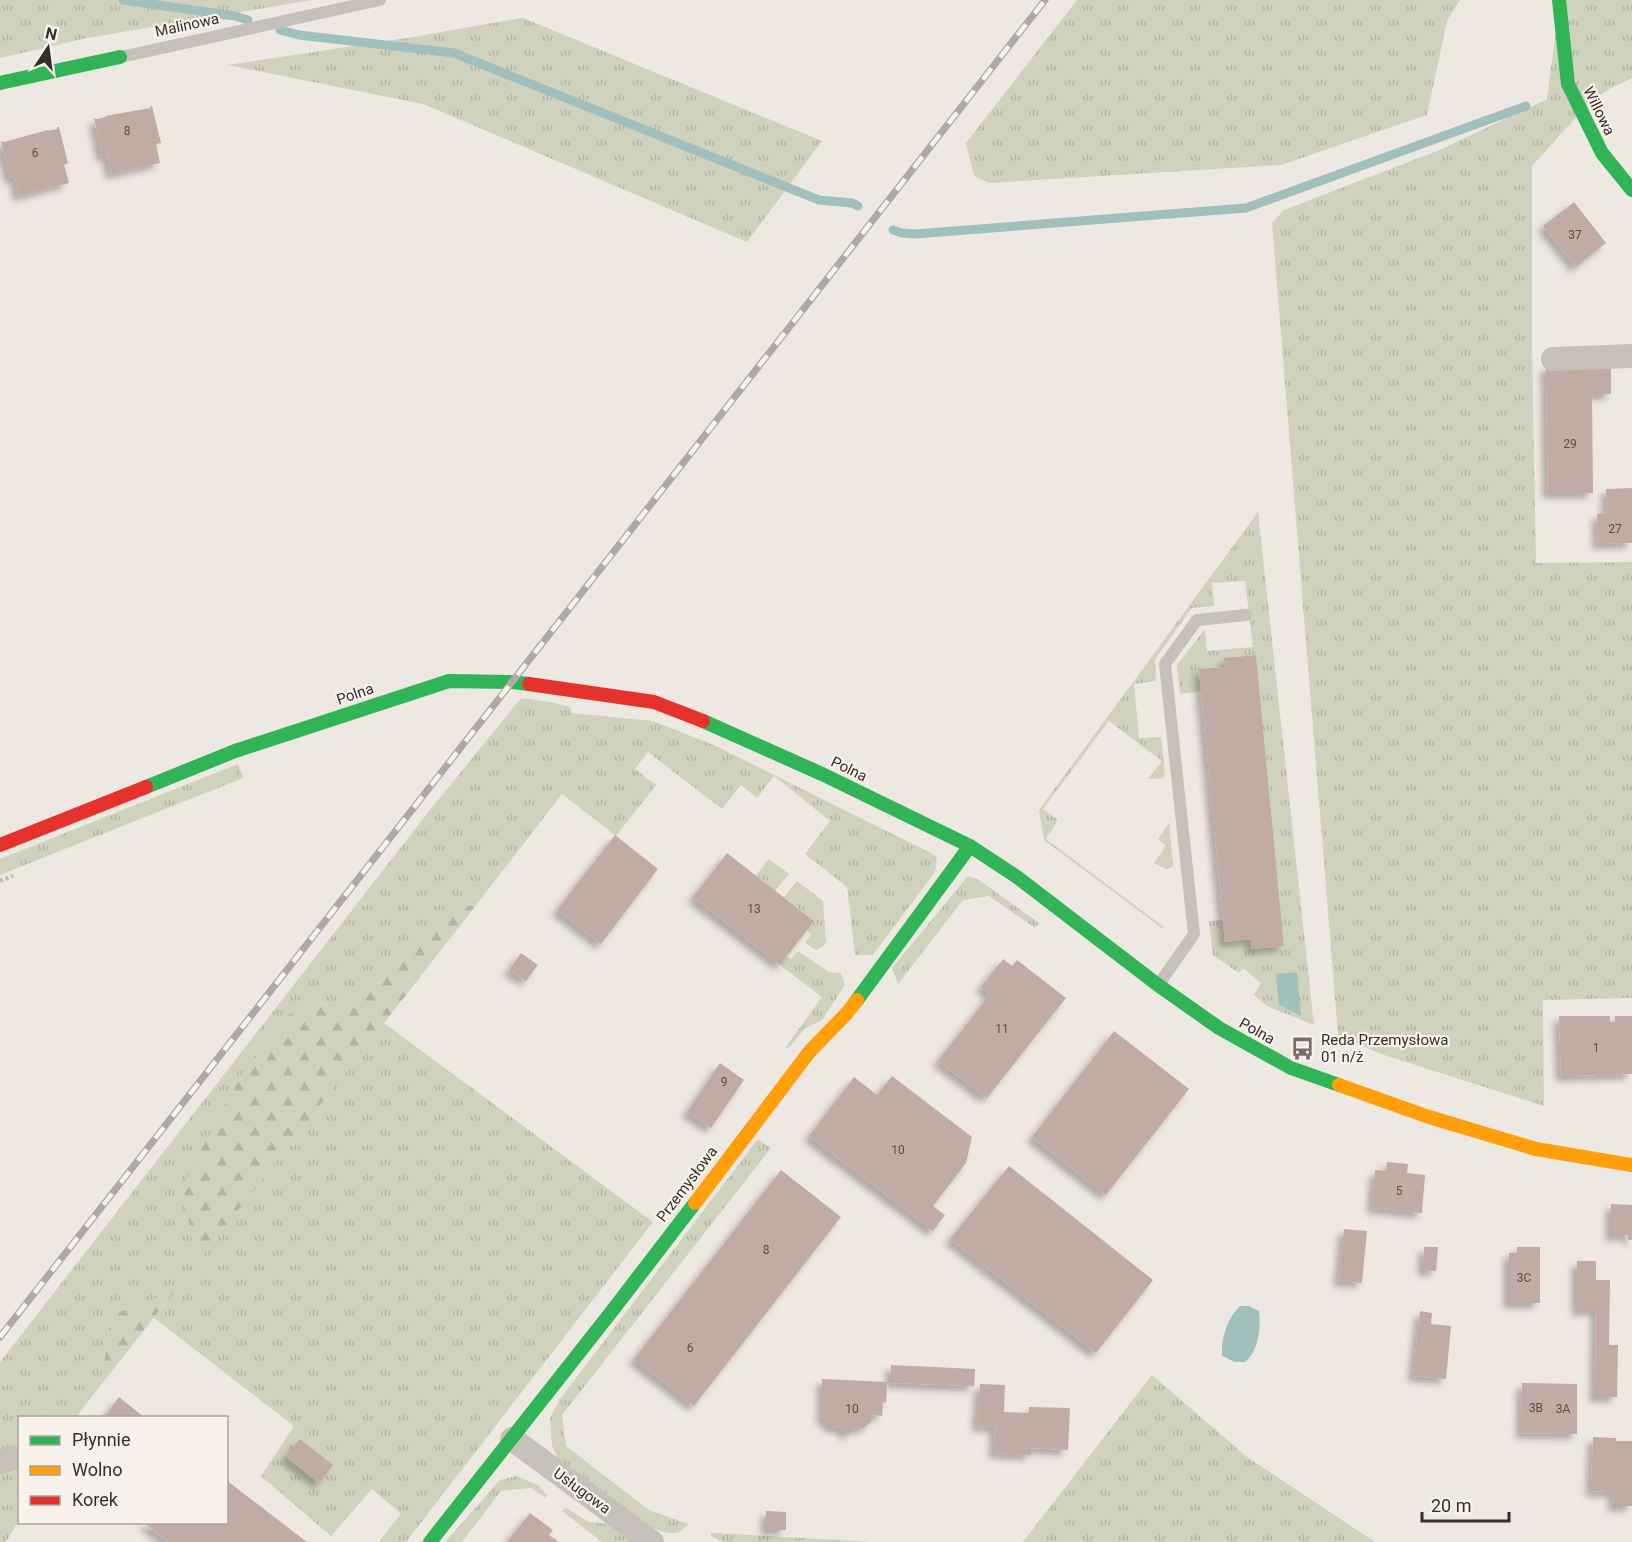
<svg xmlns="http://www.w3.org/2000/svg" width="1632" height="1542" viewBox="0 0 1632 1542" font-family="Roboto,sans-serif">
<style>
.grass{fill:url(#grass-tufts)}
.forest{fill:url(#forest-firs)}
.water{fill:#a0bfbd}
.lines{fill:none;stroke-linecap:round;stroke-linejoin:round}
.stream{stroke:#a0bfbd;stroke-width:9}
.building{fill:#c0aca5;filter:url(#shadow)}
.path{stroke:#bfb8b4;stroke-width:4;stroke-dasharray:3 3;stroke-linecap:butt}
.lane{stroke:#c6c0bb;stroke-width:12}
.street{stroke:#c6c0bb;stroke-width:24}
.fast{stroke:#30b455;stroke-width:14}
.slow{stroke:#ff9f0a;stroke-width:14}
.jam{stroke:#e5322d;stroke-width:14}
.rail-casing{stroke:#aea9a6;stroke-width:7}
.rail{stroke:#f9f2eb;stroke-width:4.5;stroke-dasharray:14;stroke-linecap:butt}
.labels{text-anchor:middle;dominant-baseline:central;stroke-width:4.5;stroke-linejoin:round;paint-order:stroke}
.number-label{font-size:12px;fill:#594d49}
.street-label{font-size:15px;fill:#372d2a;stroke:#f9f2eb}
.poi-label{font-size:15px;fill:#372d2a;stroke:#f9f2eb;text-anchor:start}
</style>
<defs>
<pattern id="grass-tufts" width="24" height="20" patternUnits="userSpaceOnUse" patternTransform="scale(1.5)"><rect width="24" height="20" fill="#cfd2bd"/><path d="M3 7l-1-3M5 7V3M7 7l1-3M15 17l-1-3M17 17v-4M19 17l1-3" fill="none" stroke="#b2b5a3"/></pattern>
<pattern id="forest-firs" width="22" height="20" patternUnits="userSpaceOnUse" patternTransform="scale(1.5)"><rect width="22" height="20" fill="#cfd2bd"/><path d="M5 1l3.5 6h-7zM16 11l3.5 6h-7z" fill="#b2b5a3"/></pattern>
<filter id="shadow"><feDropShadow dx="-5.5" dy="5.5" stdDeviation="3" flood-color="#0004"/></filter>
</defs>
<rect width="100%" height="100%" fill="#eee8e2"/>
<!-- grass -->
<path class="grass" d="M0 0H312L87 38 0 58Z
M1077 0H1460L1447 21 1427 115 1281 165 989 183 974 176 966 143Z
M1560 0H1632V78L1611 88 1590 102 1532 166V347L1536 563 1632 562V998L1543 1000 1544 1106 1381 1054 1338 1035 1272 223 1284 210 1442 149 1547 99Z
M522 18H523L822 141 747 242 423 104 227 65 413 37Z
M1258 512 1314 1025 1267 1006 1254 995 1261 983 1243 968 1239 973 1213 955 1209 921 1223 920 1225 942 1251 939 1284 945 1256 655 1225 658V667L1199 669 1201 691 1180 694 1177 665 1205 629 1207 651 1253 647 1245 581 1212 583 1214 606 1192 608 1155 659 1156 681 1134 684 1139 738 1161 737 1165 772 1163 778 1148 779 1162 761 1109 721 1043 809 1058 820 1046 839 1164 927 1163 929 1044 840 1039 810Z
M521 698 551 702 570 707 571 713 653 721 716 746 935 855 937 858 935 872 873 955H855L847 887 805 854 830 821 774 776 757 798 741 785 722 809 648 752 635 769 656 785 616 836 562 794 477 904 451 910 366 995 289 1014 235 1085 196 1263 384 1023 653 1222 406 1542H378L401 1514 372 1489 331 1536 261 1476 294 1426 154 1318 174 1292 111 1315 101 1385 76 1417 20 1418 19 1442 0 1456V1362L426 815Z
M238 764 243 778 0 875V859Z
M1169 823 1173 865 1171 868 1166 869 1154 863 1166 846 1158 839Z
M769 859 789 874 775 891 756 875Z
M968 876 979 880 1039 923 1035 928 989 896 963 900 898 984 892 968Z
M797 881 823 901 826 941 823 947 816 950 805 943 811 934 807 930 814 921 784 897Z
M798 951 829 972 841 973 845 985 822 1020 804 1029 790 1047 785 1048 822 997 780 965 787 956 791 959Z
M758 1139 771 1148 562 1415 566 1446 649 1510 688 1524C684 1529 680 1533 673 1533 648 1536 579 1475 557 1458L552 1445 550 1418 560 1399Z
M1152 1375 1247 1457 1375 1542H1023Z
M19 1463V1520L6 1542H0V1474Z
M516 1476 538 1485 547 1495 545 1498 531 1488 501 1491 462 1542H445L500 1480Z
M566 1508 589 1522 611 1524 634 1542H602L562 1511Z
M711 1532 714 1533 873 1542H723L711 1536Z"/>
<!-- forest -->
<path class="forest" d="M477 904 196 1264 183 1185 235 1085 289 1014 366 995 451 910Z
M175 1291 101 1385 111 1315Z"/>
<!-- water -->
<path class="water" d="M1297 972 1301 1016 1279 1005 1276 974Z
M1240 1306H1249L1259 1311C1261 1329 1259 1350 1245 1362H1235L1222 1356C1221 1337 1227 1319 1240 1306Z"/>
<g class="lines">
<!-- stream -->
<path class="stream" d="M123 0 235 16 248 20
M280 30 299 35 454 53 819 200 852 203 858 206
M893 230 902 233 915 234 1246 208 1526 106"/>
</g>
<!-- building -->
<path class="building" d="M150 106H152L161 143 156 144 160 163 111 174 107 155 102 156 94 118 97 119 106 117 105 116 151 108Z
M57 127H59L68 163 64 165 69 183 19 196 15 177 10 178 1 141 4 142 48 130 49 131 57 129Z
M1574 202 1606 243 1576 267 1543 226Z
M1611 365V394L1592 395 1593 493H1548L1546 366Z
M1632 488V543L1598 544 1597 514 1607 513 1606 489Z
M1256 655 1284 946 1252 949 1251 939 1225 942 1199 669 1225 667 1224 658Z
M615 835 658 869 601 944 557 910Z
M727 853 814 921 780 965 693 897Z
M521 953 538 965 526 981 509 970Z
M1003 959 1012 966 1017 960 1066 998 987 1098 938 1061 990 994 981 987Z
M1559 1016H1610V1022H1615V1016H1632V1074L1561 1076Z
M1114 1031 1189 1089 1106 1195 1032 1137Z
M720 1063 744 1080 711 1128 687 1112Z
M892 1076 972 1137 966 1163 933 1206 945 1215 933 1231 809 1136 854 1077 877 1095Z
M1387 1162 1408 1164 1407 1173 1425 1175 1422 1213 1372 1208 1375 1170 1386 1171Z
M1009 1166 1153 1280 1096 1353 950 1239Z
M781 1170 841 1217 694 1406 634 1359Z
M1611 1204 1632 1205V1240H1628V1235H1611Z
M1344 1229 1367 1231 1362 1283 1339 1281Z
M1424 1247H1438L1436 1271 1423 1270Z
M1517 1247H1540V1303H1509V1253H1517Z
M1577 1261H1596V1280H1610L1609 1345H1618L1617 1397H1595L1596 1310H1577Z
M1420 1311 1432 1313 1431 1324 1451 1326 1446 1379 1413 1376Z
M891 1365 975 1369 974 1386 891 1383Z
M822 1379 887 1382 886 1403 883 1402 882 1416 872 1415 871 1422 864 1428H855L848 1435 841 1428 832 1427 822 1417Z
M1522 1383 1577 1384V1434L1521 1433Z
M980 1384 1005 1385 1004 1412 1029 1413V1407L1070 1408 1068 1450 1031 1448V1455L994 1453 995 1427 977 1426Z
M119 1397 145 1418H104Z
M1593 1437 1616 1438V1441H1632V1506H1613L1614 1492 1591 1491Z
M300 1439 333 1465 319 1483 286 1457Z
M226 1480 307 1542H168L143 1522H226Z
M766 1511 786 1512V1530H766Z
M530 1513 553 1530 549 1535 559 1542H507Z"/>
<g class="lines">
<!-- path -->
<path class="path" d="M0 881 13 876"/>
<!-- lane -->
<path class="lane" d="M121 57 380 0
M1159 984 1194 934 1165 664 1197 620 1246 615"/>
<!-- street -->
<path class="street" d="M1553 359 1632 356
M512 1439 652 1542
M0 1462 20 1456"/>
<!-- fast -->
<path class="fast" d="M1559 0 1568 84 1602 153 1632 190
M0 83 120 57
M703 721 822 774 970 846 1017 877 1158 985 1219 1028 1291 1068 1339 1085
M146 787 235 751 449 681 512 682 529 684
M857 1000 970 846
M430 1542 612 1311 695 1203"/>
<!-- slow -->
<path class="slow" d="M1339 1085 1429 1117 1536 1149 1632 1165
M695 1203 810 1051 847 1013 857 1000"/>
<!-- jam -->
<path class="jam" d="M529 684 654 702 703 721
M0 845 146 787"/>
<defs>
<path id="rail" d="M0 1337 1045 0"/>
</defs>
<!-- rail casing -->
<use href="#rail" class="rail-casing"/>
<!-- rail -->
<use href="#rail" class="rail"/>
</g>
<!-- icons -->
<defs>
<symbol id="bus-bare" viewBox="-9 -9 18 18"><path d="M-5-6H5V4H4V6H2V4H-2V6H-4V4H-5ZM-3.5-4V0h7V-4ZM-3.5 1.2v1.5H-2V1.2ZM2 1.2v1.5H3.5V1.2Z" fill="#776e6a" stroke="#f9f2eb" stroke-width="2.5" paint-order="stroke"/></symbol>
</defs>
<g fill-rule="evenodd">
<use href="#bus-bare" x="1286" y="1032" width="33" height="33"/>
</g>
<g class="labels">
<!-- number labels -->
<g class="number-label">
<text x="127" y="131">8</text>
<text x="35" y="153">6</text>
<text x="1575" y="235">37</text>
<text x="1570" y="444">29</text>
<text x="1615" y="529">27</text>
<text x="754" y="909">13</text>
<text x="1002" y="1029">11</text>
<text x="1596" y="1048">1</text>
<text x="724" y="1082">9</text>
<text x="898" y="1150">10</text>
<text x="1399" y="1191">5</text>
<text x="766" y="1250">8</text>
<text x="1524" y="1278">3C</text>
<text x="690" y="1348">6</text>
<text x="1536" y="1408">3B</text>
<text x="852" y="1409">10</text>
<text x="1563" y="1409">3A</text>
</g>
<!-- street labels -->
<g class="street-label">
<text transform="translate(187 25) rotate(-12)">Malinowa</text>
<text transform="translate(1599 111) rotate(64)">Willowa</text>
<text transform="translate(355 694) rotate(-19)">Polna</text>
<text transform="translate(849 769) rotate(26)">Polna</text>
<text transform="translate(1257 1031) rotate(29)">Polna</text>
<text transform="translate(687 1184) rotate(-53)">Przemysłowa</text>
<text transform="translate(582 1491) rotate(36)">Usługowa</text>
</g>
<!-- poi labels -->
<g class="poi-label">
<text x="1321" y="1040">Reda Przemysłowa<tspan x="1321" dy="17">01 n/ż</tspan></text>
</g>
</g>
<!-- legend -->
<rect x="18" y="1416" width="210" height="108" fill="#f9f2eb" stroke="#aba39e" stroke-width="1.5"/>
<rect x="30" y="1436" width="30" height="9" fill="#30b455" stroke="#aba39e" stroke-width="1.5"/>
<text x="72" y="1446" font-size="18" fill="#372d2a">Płynnie</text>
<rect x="30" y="1466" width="30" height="9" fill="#ff9f0a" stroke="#aba39e" stroke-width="1.5"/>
<text x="72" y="1476" font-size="18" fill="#372d2a">Wolno</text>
<rect x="30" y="1496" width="30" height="9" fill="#e5322d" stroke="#aba39e" stroke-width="1.5"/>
<text x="72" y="1506" font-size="18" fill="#372d2a">Korek</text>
<!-- north arrow -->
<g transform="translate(48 48) rotate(13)" stroke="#f9f2eb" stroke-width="4.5" paint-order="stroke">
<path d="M0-4.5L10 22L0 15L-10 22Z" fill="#372d2a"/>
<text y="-9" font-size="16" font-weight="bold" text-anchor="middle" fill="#372d2a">N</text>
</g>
<!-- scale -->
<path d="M1422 1512v9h87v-9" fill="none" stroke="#372d2a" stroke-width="3"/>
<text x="1431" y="1512" font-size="18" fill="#372d2a" stroke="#f9f2eb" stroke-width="4.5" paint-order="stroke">20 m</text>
</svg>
